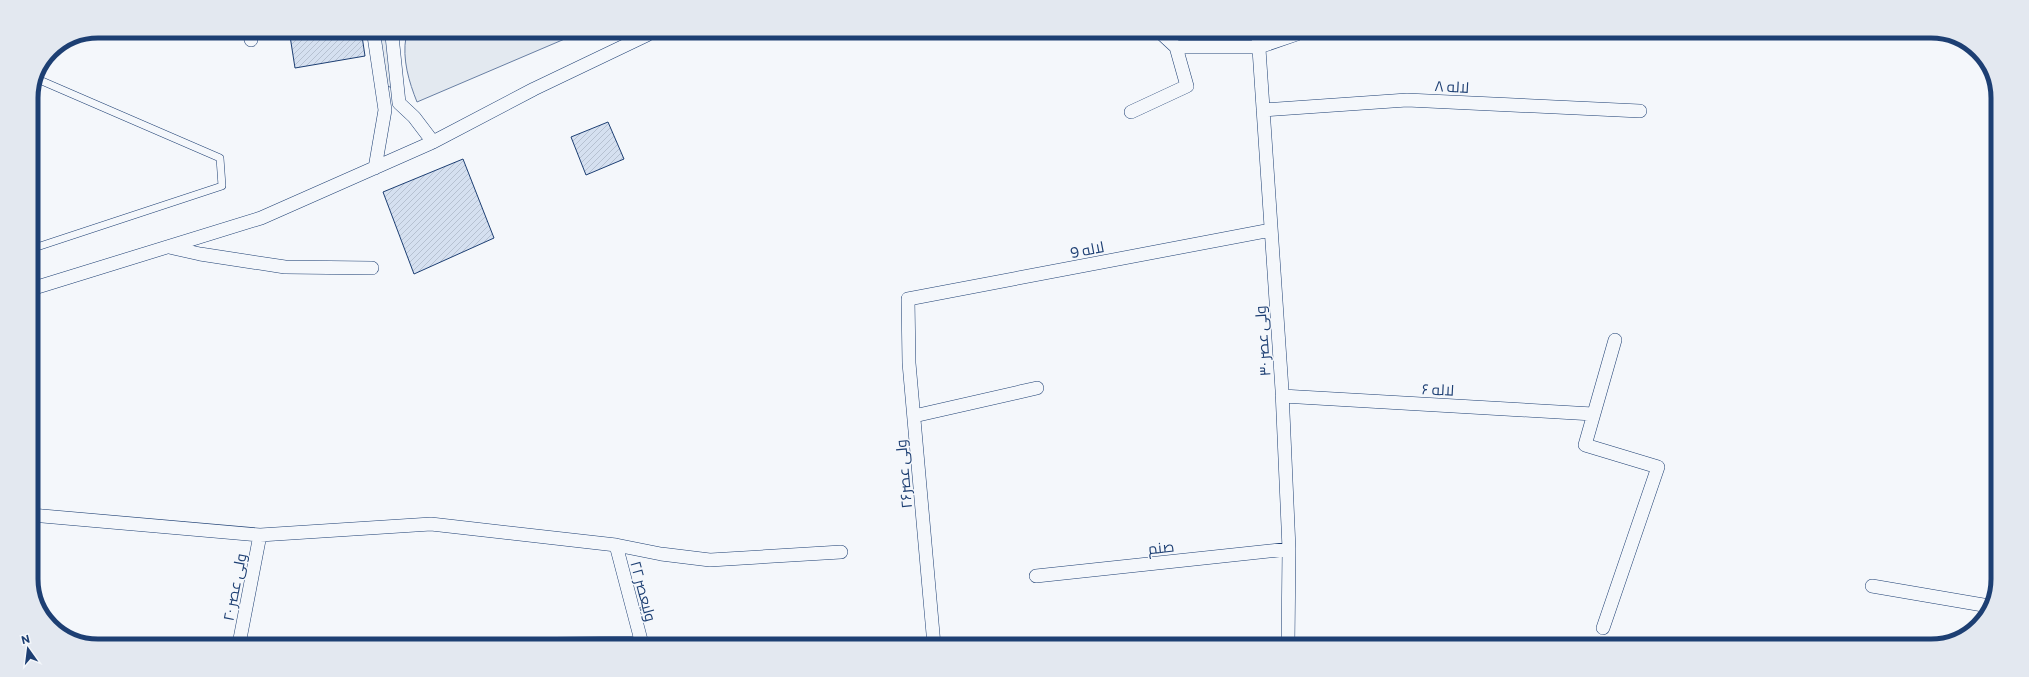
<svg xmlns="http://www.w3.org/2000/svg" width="2029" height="677" viewBox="0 0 2029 677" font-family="Commissioner,Cairo,sans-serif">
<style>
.grass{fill:#e3e9f0;stroke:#687fa3}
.building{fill:url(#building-hatch);stroke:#1d3f73}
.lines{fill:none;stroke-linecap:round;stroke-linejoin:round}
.service-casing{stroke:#1d3f73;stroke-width:8}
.minor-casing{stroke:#1d3f73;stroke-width:14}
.service{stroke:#f4f7fb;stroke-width:7}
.minor{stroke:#f4f7fb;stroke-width:13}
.labels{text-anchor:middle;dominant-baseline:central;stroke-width:3;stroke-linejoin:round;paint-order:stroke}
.street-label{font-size:15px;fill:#1d3f73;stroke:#f4f7fb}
.rim{fill:none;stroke:#1d3f73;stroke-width:5}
</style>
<defs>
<pattern id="building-hatch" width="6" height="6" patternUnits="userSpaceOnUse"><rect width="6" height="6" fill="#d5e0f0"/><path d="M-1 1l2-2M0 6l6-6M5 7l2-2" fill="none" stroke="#b6c1d1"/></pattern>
</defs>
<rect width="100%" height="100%" fill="#f4f7fb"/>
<!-- grass -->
<path class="grass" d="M574 35 417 102C409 82 402 59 406 37L412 36Z
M380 36H386L393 88 387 86Z"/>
<!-- building -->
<path class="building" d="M290 36H362L365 56 295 68Z
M608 122 624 159 586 175 571 137Z
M463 159 494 238 414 274 383 192Z"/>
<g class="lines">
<defs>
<path id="service" d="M31 249 222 186 220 158 35 78"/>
<path id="minor" d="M1162 34 1176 47H1259L1297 34
M1258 34 1282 390 1289 549 1288 645
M250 36 251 40
M374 36 385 110 375 168
M392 36 399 103 414 117 433 142
M1263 110 1407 100 1640 111
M1131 112 1187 86 1176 47
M169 247 200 254 285 267 372 268
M31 289 261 218 433 142 534 89 647 35
M1282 396 1593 414
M914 416 1037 388
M31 515 260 535 431 524 616 545 661 554 710 560 841 552
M616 545 642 644
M1036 576 1289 549
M1872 586 1989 606
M1603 628 1658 467 1585 445 1615 340
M239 644 260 535
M556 644 642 643
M934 645 909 363 908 299 1271 230"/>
</defs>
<!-- service casing -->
<use href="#service" class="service-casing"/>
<!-- minor casing -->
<use href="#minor" class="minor-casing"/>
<!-- service -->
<use href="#service" class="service"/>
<!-- minor -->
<use href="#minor" class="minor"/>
</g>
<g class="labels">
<!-- street labels -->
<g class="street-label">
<text transform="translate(1452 86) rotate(3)">لاله ۸</text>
<text transform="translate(1087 249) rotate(-11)">لاله 9</text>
<text transform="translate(1262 341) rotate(-94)">ولی عصر ۳۰</text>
<text transform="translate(1438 389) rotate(3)">لاله ۶</text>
<text transform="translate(903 474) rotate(-95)">ولی عصر۲۶</text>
<text transform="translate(1161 547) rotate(-6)">صنم</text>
<text transform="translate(234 587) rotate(-79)">ولی عصر ۲۰</text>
<text transform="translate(644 591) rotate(75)">ولیعصر ۲۲</text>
</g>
</g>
<!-- crop -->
<path d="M0 0H2029V677H0ZM98 38H1931A60 60 0 0 1 1991 98V579A60 60 0 0 1 1931 639H98A60 60 0 0 1 38 579V98A60 60 0 0 1 98 38Z" fill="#e3e8f0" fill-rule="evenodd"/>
<path class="rim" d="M98 38H1931A60 60 0 0 1 1991 98V579A60 60 0 0 1 1931 639H98A60 60 0 0 1 38 579V98A60 60 0 0 1 98 38Z"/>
<!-- north arrow -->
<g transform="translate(28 649) rotate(346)" stroke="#f4f7fb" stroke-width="3" paint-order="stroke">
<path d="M0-3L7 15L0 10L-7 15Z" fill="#1d3f73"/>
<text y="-6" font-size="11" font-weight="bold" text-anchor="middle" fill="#1d3f73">N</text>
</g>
</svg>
